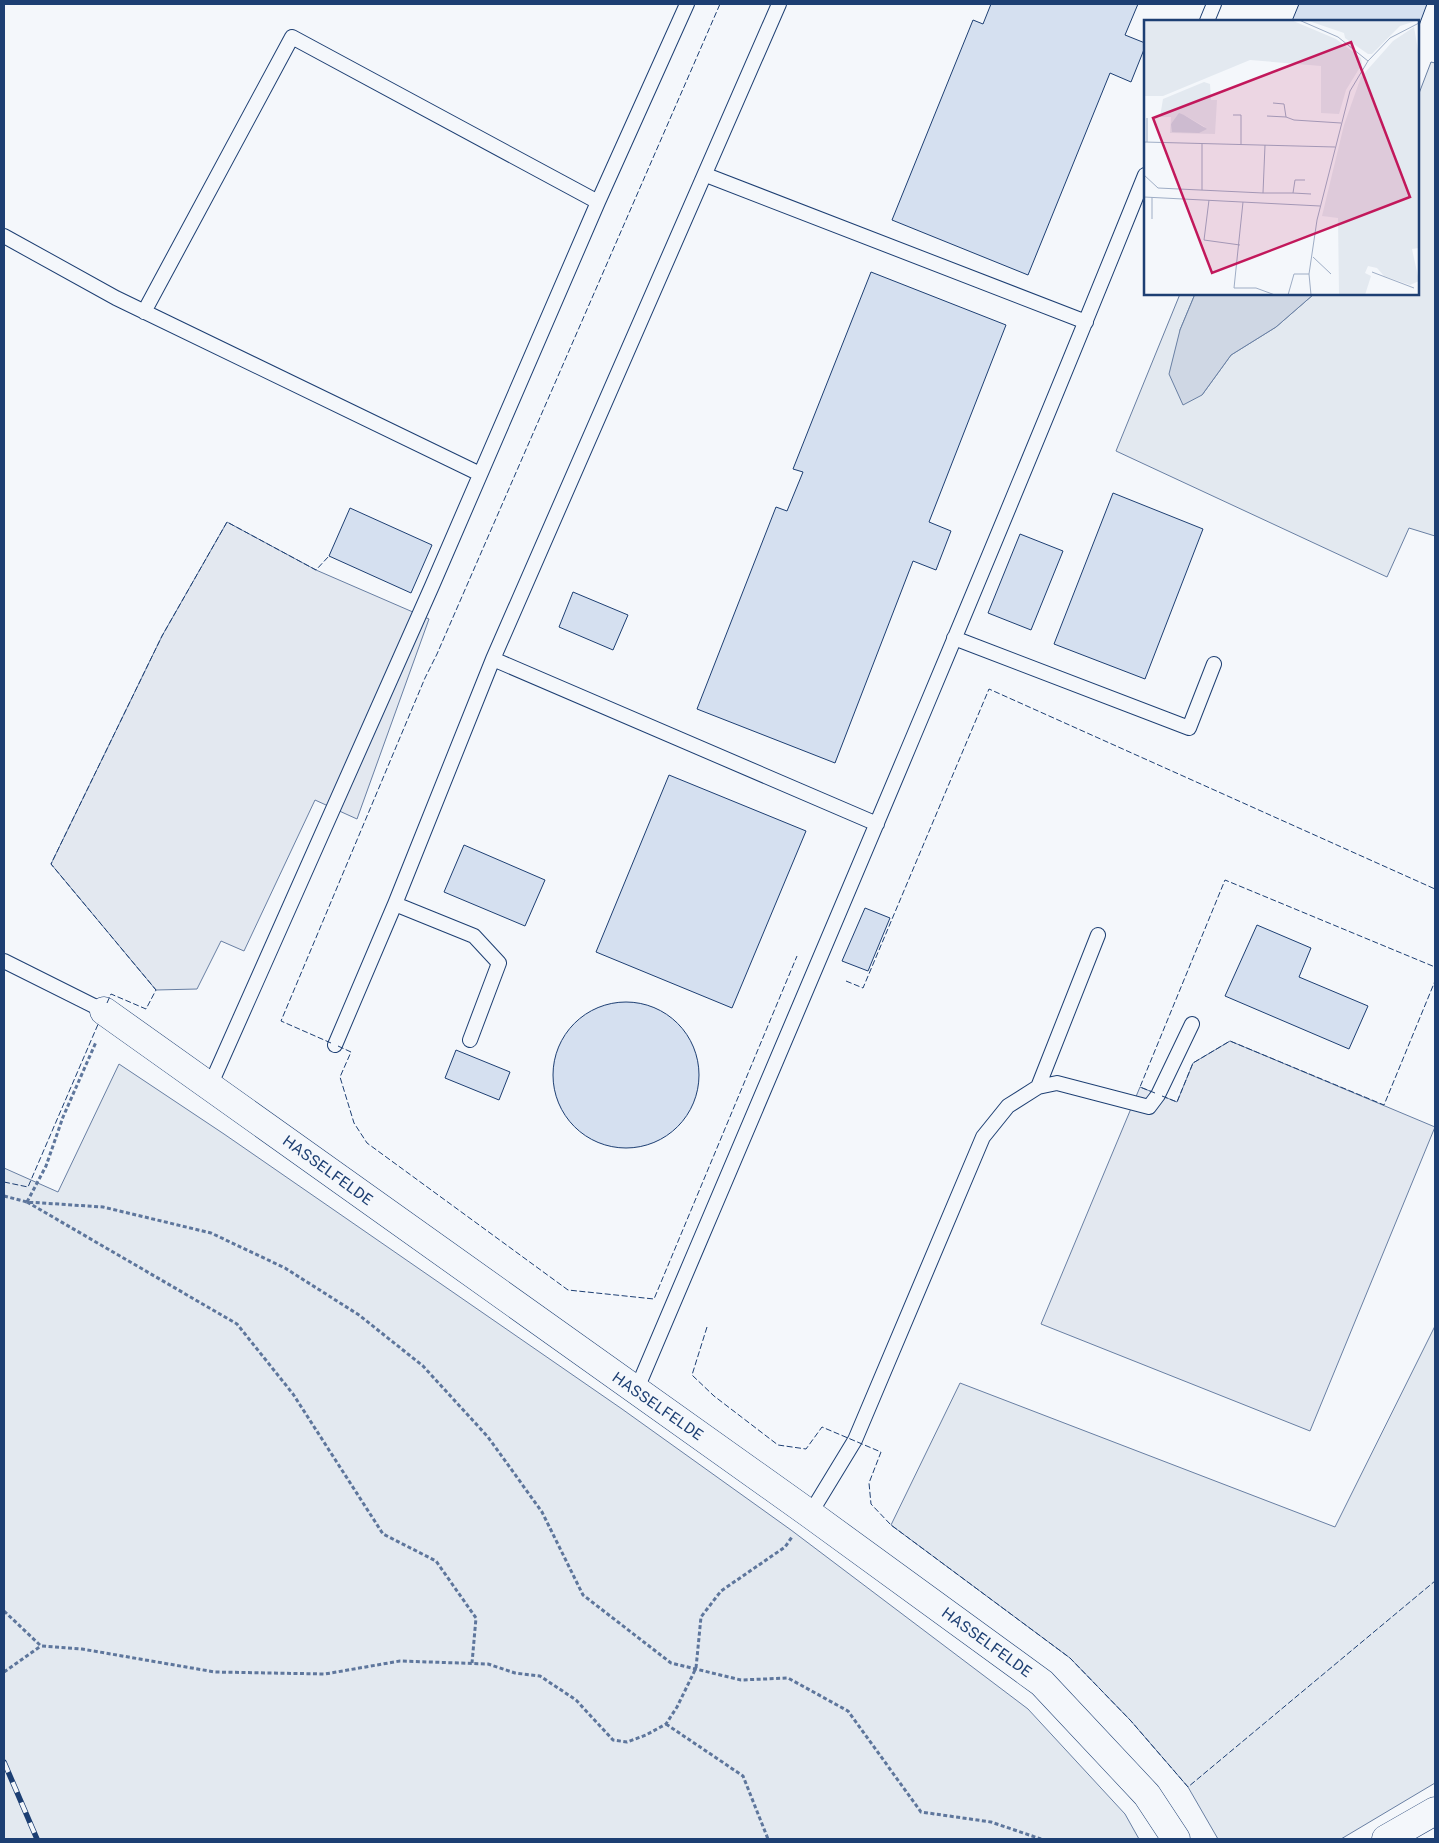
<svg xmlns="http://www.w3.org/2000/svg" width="1439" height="1843" viewBox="0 0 1439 1843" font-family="'Public Sans',sans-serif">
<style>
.green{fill:#e3e9f0;stroke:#687fa3}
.parking{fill:#e3e8f0;stroke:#687fa3}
.water{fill:#cfd7e4;stroke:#687fa3}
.building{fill:#d5e0f0;stroke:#1d3f73}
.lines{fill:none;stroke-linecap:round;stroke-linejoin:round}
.service-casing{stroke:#1d3f73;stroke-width:16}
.minor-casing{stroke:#1d3f73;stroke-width:29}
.path{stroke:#5e769c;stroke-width:3;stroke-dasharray:4 2.5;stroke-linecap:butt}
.service{stroke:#f4f7fb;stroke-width:14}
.minor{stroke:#f4f7fb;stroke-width:28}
.rail-casing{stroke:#1d3f73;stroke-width:5.5}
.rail{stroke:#f4f7fb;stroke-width:4;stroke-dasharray:11;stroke-linecap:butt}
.fence{stroke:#1d3f73;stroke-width:1;stroke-dasharray:6 2.5;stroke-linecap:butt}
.labels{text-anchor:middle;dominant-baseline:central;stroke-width:4;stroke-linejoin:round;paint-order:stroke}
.street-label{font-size:15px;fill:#1d3f73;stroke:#f4f7fb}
.inset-road{fill:none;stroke:#9eadc5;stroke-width:1}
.view{fill:#c2185b;fill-opacity:0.15;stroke:#c2185b;stroke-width:2.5}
.inset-edge{fill:none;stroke:#1d3f73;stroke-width:2.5}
</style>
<rect width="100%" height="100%" fill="#f4f7fb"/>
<!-- green -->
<path class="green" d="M1431 62 1435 63V536L1409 528 1387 577 1116 451 1180 294H1195L1180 330 1202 395 1231 355 1276 327 1314 294H1418V96Z
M119 1064 224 1134 622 1409 791 1530 1028 1709 1125 1814 1139 1839H4V1168L58 1192Z
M1435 1326V1783L1341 1839H1218L1188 1787 1131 1721 1070 1658 891 1525 960 1383 1335 1527Z"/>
<!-- parking -->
<path class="parking" d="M227 522 316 570 429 619 357 819 315 800 244 951 221 941 197 989 156 990 51 864 162 636Z
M1230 1041 1435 1127 1310 1431 1041 1324 1140 1087 1177 1102 1193 1063Z"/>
<!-- water -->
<path class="water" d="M1195 294H1314L1276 327 1231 355 1202 395 1183 405 1169 374 1180 330Z"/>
<!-- building -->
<path class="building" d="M991 4H1138L1125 35 1145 43V47L1131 82 1110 73 1028 275 892 220 973 20 983 24Z
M1299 4H1427L1418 28V21H1292Z
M871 272 1006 325 929 522 951 531 936 570 913 561 835 763 697 709 776 507 787 511 803 472 793 469Z
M1113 493 1203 529 1145 679 1054 644Z
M350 508 432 545 411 593 329 556Z
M1020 534 1063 551 1031 630 988 613Z
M573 592 628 615 613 650 559 627Z
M669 775 806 831 732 1008 596 952Z
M464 845 545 880 525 926 444 892Z
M865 908 890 918 868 971 842 961Z
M1257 925 1311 948 1299 977 1368 1006 1349 1049 1225 996Z
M553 1075a73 73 0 1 1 146 0a73 73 0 1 1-146 0Z
M456 1050 510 1072 499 1100 445 1078Z"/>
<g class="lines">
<defs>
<path id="service" d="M1207 21 1214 4
M706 175 1086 322
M4 236 116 298 480 474
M144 312 292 37 598 202
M954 638 1189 728 1214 664
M493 659 877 824
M4 961 104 1011
M470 1040 499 963 474 936 395 904 493 659 779 4
M335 1045 395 904
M210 1086 432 586 598 202 687 4
M1038 1087 1098 935
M636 1391C808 986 981 582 1145 175
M810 1514 855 1440 983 1137 1008 1106 1038 1087 1057 1083 1149 1107 1158 1095 1192 1024"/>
<path id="minor" d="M104 1011 810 1514 1042 1683 1147 1795 1176 1839
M1386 1839 1435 1811"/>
</defs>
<!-- service casing -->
<use href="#service" class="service-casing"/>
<!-- minor casing -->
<use href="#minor" class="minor-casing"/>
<!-- path -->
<path class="path" d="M4 1196 27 1202 103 1207 211 1233 285 1268 359 1315 423 1366 488 1437 542 1512 583 1595 671 1663 741 1680 788 1678 848 1711 921 1812 991 1822 1041 1839
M27 1202 237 1324 293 1394 383 1534 436 1561 476 1618 472 1663
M27 1202 46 1166 63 1117 96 1042
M4 1611 41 1646 82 1649 215 1672 325 1674 400 1661 488 1664 515 1673 540 1676 576 1700 613 1740 627 1742 646 1735 666 1724 677 1707 696 1668 701 1617 721 1591 785 1547 792 1537
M4 1672 41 1646
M666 1724 743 1776 768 1839"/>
<!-- service -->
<use href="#service" class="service"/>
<!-- minor -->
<use href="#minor" class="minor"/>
<defs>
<path id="rail" d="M4 1762 37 1839"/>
</defs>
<!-- rail casing -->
<use href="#rail" class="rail-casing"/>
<!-- rail -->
<use href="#rail" class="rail"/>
<!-- fence -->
<path class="fence" d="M846 981 863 988 989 689 1435 889
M107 1003 111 994 146 1009 156 990 51 864 162 636 227 522 316 570 329 556
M331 1043 281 1021 425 678 437 654 720 4
M338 1046 351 1052 340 1077 354 1123 367 1143 568 1290 654 1299 797 956
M1155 1093 1140 1087 1225 880 1435 967
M1162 1096 1177 1102 1193 1063 1230 1041 1384 1105 1435 981
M4 1182 28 1187 99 1022
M707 1327 692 1375 714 1396 778 1445 806 1449 822 1427 881 1452 869 1483 871 1504 891 1525 1070 1658 1131 1721 1188 1787 1435 1581"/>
</g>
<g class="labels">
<!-- street labels -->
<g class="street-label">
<text transform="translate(328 1170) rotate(36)">HASSELFELDE</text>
<text transform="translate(658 1406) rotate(35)">HASSELFELDE</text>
<text transform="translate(987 1642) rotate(36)">HASSELFELDE</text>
</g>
</g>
<!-- overview -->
<g transform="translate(1144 20)">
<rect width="275" height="275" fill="#f4f7fb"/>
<path d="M0 0H147L192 19 217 38 218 44 202 70 195 94 177 93V46L106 40 19 76H0ZM162 0H275L256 6 228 34H224L201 18 200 13ZM270 7 275 36V228L268 229 275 261 266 265 240 256 233 248 224 246 221 253 227 256 221 275H195L194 198 178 196 200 105 217 57 249 21ZM60 62 66 64 67 80H73L71 114 26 113 27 97H16L19 79ZM38 95H40L61 107 27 104Z" fill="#e3e9f0" fill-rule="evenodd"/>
<path d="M35 93 40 95 63 109 55 113 28 112 27 104Z" fill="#cfd7e4"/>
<path class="inset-road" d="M155 0 194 17 224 41M129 83 140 84 142 97 150 100 197 103M89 95H97V124M123 96 142 97M3 98V122M0 122 191 127M0 155 14 168 119 173H149L151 160H161M58 170V123M119 173 121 125M149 173 167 174M0 177 176 186M8 177V199M65 180 60 220 96 225M99 182 90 268H112L131 275M169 237 187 254M228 252 270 268M165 254 167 275M144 275 150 254H165L173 200 206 71 224 41 246 18 275 3"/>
<path class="view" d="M207 22 266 177 68 253 9 98Z"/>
<rect width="275" height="275" class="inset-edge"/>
</g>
<!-- border -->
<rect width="1439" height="1843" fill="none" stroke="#1d3f73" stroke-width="10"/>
</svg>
